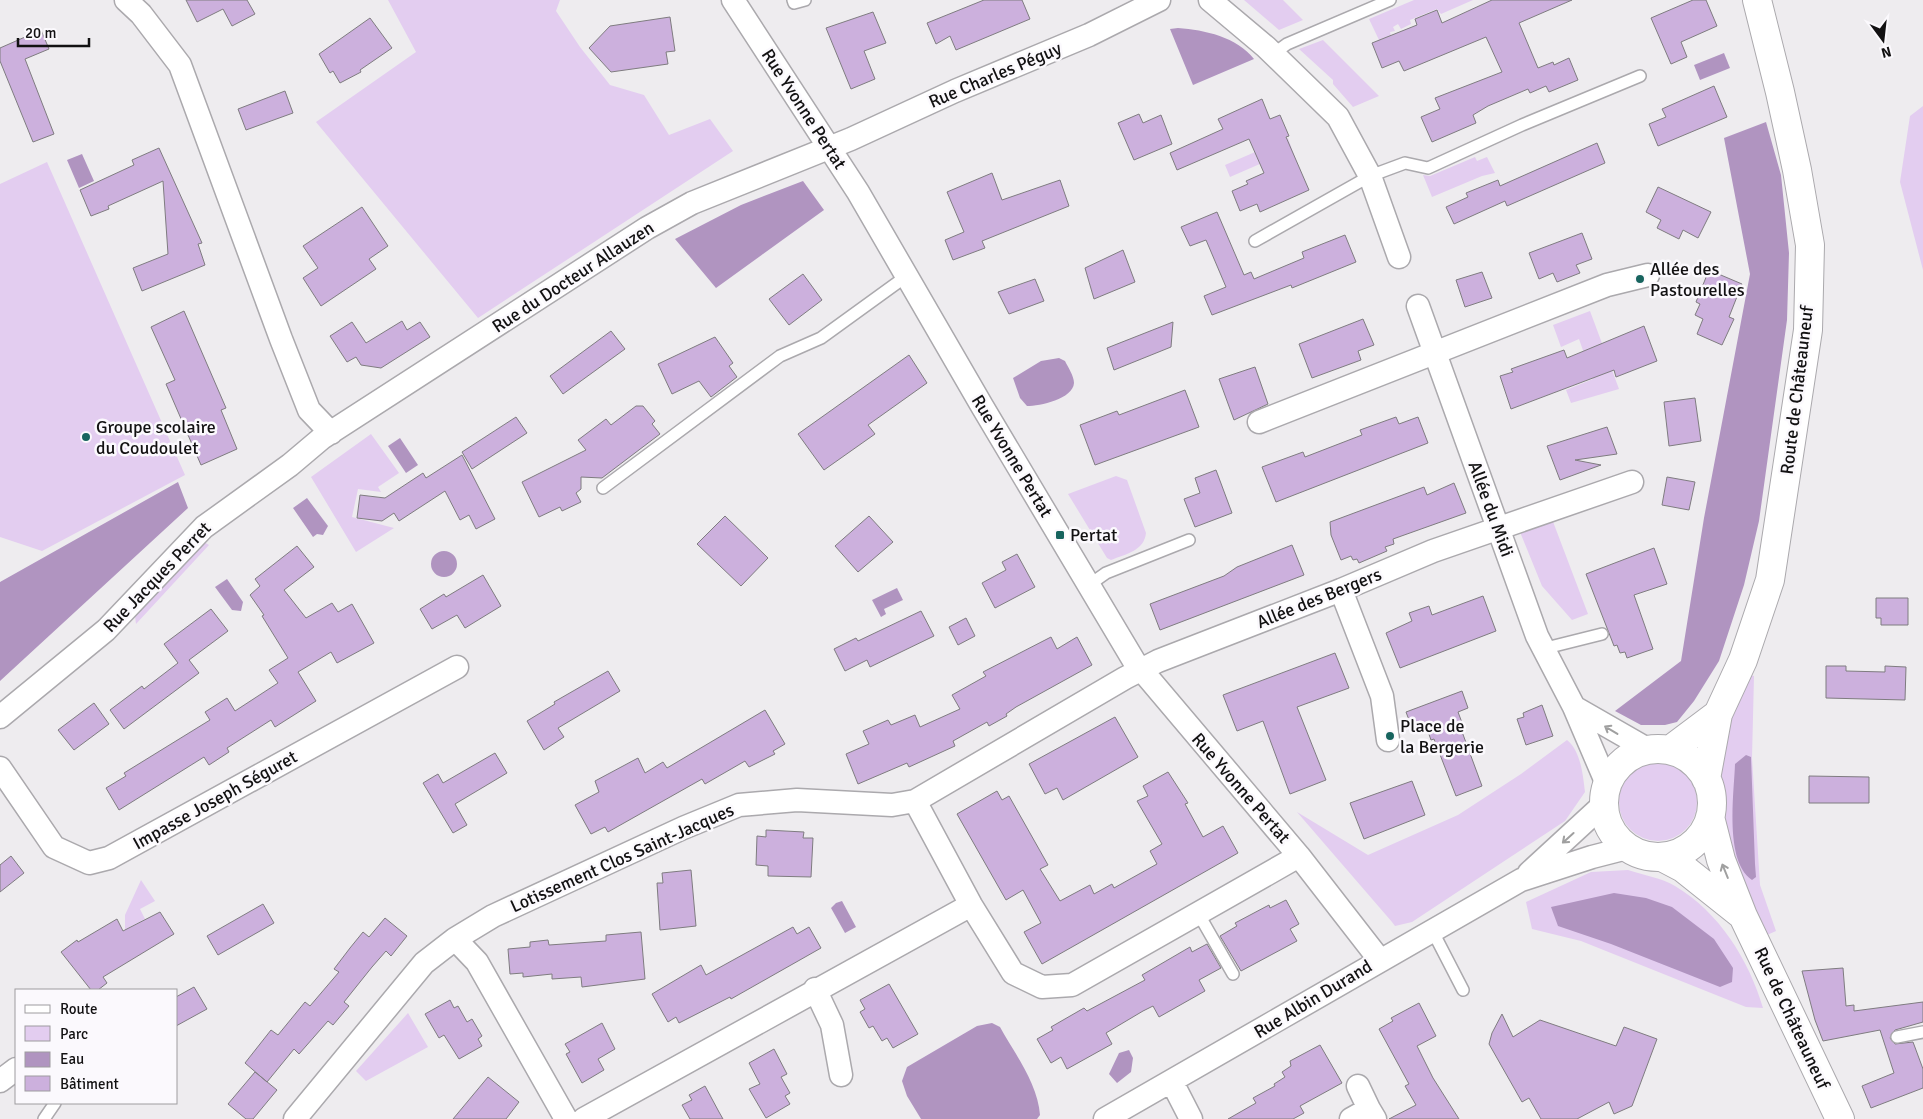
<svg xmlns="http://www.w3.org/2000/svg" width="1923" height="1119" viewBox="0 0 1923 1119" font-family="Signika,sans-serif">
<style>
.green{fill:#e3cdf0}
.water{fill:#b094c0}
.building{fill:#ccb0dd;stroke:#7f7c80}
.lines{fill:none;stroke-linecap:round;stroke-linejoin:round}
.service-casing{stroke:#aba9ad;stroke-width:14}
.minor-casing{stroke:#aba9ad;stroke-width:25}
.secondary-casing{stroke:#aba9ad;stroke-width:30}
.service{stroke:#fff;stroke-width:11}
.minor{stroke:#fff;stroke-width:22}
.secondary{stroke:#fff;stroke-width:28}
.oneway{stroke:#a0a0a0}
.poi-dot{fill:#17645e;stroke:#fbf9fd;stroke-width:2}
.labels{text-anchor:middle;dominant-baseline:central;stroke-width:5;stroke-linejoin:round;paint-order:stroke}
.street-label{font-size:18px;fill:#121112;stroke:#fbf9fd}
.poi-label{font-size:18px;fill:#121112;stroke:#fbf9fd;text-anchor:start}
</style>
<rect width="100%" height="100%" fill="#eeecef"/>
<!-- green -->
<path class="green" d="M388 0H560L556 11 580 47 610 85 644 95 669 135 710 119 733 151 478 318 316 122 416 52Z
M1244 0H1283L1303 20 1279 30Z
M1414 0H1473L1441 14 1437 9 1410 20 1411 24 1401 29 1398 24 1393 27 1395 31 1390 32 1391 36 1379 40 1369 19Z
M1323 40 1379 96 1353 107 1333 84V80L1299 49Z
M1923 106V270L1900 182 1910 116Z
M1288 138 1297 163 1269 160 1230 177 1225 165Z
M1475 157 1477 161 1487 157 1495 173 1482 176 1432 197 1423 175 1430 176Z
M47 162 185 475 42 551 0 537V184Z
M1590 311 1619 389 1571 403 1566 390 1593 379 1579 339 1561 347 1553 325Z
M371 434 399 473 378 487 381 492 358 489 352 517 394 528 356 552 311 477Z
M1116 476 1127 480 1146 533C1144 551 1126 554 1111 560L1107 558 1068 494Z
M1552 519 1588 614 1572 620 1542 586 1520 532Z
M204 542 209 545 136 624 135 616Z
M1749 675 1754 676 1752 758 1760 885 1776 931 1767 935 1724 848 1723 823 1726 802 1721 771 1724 734Z
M1567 740C1581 751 1583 776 1585 792L1565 821 1412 922 1395 926 1392 922 1297 812 1368 855 1458 815 1521 774Z
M1619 802a39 39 0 1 1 78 0a39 39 0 1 1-78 0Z
M1628 870C1643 875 1662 878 1675 886 1719 912 1749 960 1763 1008L1746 1007 1581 941 1532 929 1526 902 1591 872Z
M141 880 155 901 140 909 145 919 125 930V915Z
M408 1013 428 1047 366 1081 356 1071Z"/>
<!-- water -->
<path class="water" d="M1178 28C1205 30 1237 37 1254 59L1193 85 1170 29Z
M1724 53 1730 68 1700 80 1694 65Z
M1766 122 1781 175 1789 253 1787 320 1759 521 1744 585 1719 661 1694 701 1677 722 1665 725H1641L1615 711 1681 661 1704 518 1750 274 1724 138Z
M82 154 94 181 79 188 67 160Z
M803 181 824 210 716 288 675 239 741 205Z
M1059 358 1065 361C1068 367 1074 376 1074 383 1073 399 1040 406 1027 406L1020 398 1013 378 1041 361Z
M400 438 418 465 406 473 388 446Z
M178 482 188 508 0 681V582Z
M307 498 328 526 323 535 317 534 313 537 293 508Z
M431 564a13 13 0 1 1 26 0a13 13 0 1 1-26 0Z
M227 579 243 602 241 611 232 610 215 587Z
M897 588 903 600 884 609 886 614 881 617 872 600Z
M1746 755 1751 757 1755 864 1756 877 1752 880C1724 861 1734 794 1735 764Z
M1614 893 1646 898 1672 907 1714 939 1733 968 1732 982 1720 987 1611 944 1558 926 1551 907Z
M842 901 856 927 845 933 831 908 836 903Z
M992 1023 1000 1027C1015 1054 1038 1084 1040 1115L1037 1119H921L907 1096 902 1081 907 1067 977 1026Z
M1129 1050 1133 1058 1131 1072 1117 1083 1109 1074 1119 1053Z"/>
<!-- building -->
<path class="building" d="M186 0H247L255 14 232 26 223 9 197 22Z
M984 0H1022L1030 19 956 50 950 36 936 44 927 23Z
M1492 0H1572L1519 23 1538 68 1553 62 1554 65 1569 58 1578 80 1549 92 1546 86 1530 93 1528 89 1488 106 1473 115 1476 123 1432 142 1421 117 1440 109 1435 98 1502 72 1486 37 1404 71 1399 61 1382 68 1372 43 1417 25 1415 19 1437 10 1442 23Z
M1693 0H1706L1717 26 1681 42 1687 57 1671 64 1651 18Z
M873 12 886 43 864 51 875 79 851 89 826 28Z
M670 17 675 51 666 52 668 64 611 72 589 48 610 26Z
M370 18 392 48 360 70 361 72 340 83 333 71 330 73 319 54Z
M41 30 49 49 25 59 54 134 33 142 0 61V48Z
M1714 86 1727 117 1658 146 1649 124 1666 117 1662 109Z
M285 91 293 113 246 130 238 109Z
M1262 99 1270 119 1280 115 1289 136 1286 137 1309 190 1260 212 1257 204 1240 211 1232 191 1248 184 1246 181 1264 173 1249 139 1177 170 1170 153 1223 129 1218 119Z
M1139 114 1143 123 1161 115 1172 144 1134 160 1118 123Z
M1597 143 1605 163 1507 206 1505 201 1454 224 1446 207 1468 197 1466 193 1498 180 1500 186Z
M159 148 202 243 198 244 205 265 142 291 133 268 168 254 163 181 108 206 109 209 91 216 80 190 134 165 132 160Z
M992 173 1002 200 1060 180 1069 206 982 241 985 248 953 260 945 240 964 232 947 192Z
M1658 187 1711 212 1698 238 1683 230 1679 239 1657 228 1661 220 1646 212Z
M362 207 388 246 369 259 376 269 321 306 303 278 318 268 303 246Z
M1217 212 1244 275 1251 272 1254 279 1304 258 1302 252 1345 235 1356 262 1292 288 1291 285 1212 315 1204 296 1226 287 1206 240 1190 246 1181 227Z
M1582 233 1592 259 1576 265 1580 273 1557 282 1553 273 1539 279 1529 253Z
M1123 250 1135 282 1094 299 1085 268Z
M1709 270 1742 284 1729 317 1734 319 1722 345 1697 334 1703 319 1695 315 1700 304 1696 302Z
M1482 272 1492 298 1465 307 1456 280Z
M803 274 822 300 789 325 769 299Z
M1035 279 1044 301 1009 314 998 292Z
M184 311 226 408 221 410 237 449 201 465 166 384 175 380 151 327Z
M1363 319 1374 345 1358 351 1361 360 1312 378 1299 344Z
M402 321 407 330 420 322 430 337 381 368 361 365 356 357 347 362 330 336 352 322 366 343Z
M1173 322 1171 347 1114 370 1107 348Z
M1644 326 1657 361 1616 377 1614 370 1511 409 1500 376 1513 372 1511 369 1564 350 1567 358Z
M611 331 625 349 563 394 550 376Z
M715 337 733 363 729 366 737 377 711 397 699 381 672 394 658 364Z
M909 355 927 383 868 425 875 434 824 470 798 434Z
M1255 367 1268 404 1234 420 1219 379Z
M1185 390 1199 427 1095 465 1080 425 1117 411 1119 415Z
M1695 398 1701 441 1669 446 1664 402Z
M636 406H643L655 421 652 424 660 434 602 478 581 477V489L576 493 581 502 562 511 560 507 539 517 522 482 586 450 578 440 606 419 611 425Z
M516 417 527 433 472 469 462 452Z
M1396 417 1399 424 1418 417 1428 443 1276 502 1262 467 1303 452 1305 457 1362 435 1360 430Z
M1607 427 1617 454 1575 460 1601 465 1560 480 1547 446Z
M462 455 495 519 476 529 469 515 460 520 445 491 399 521 394 513 382 521 357 518 360 495 385 498 423 473 426 478Z
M1216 470 1232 513 1195 527 1184 499 1200 493 1195 478Z
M1667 477 1695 482 1689 510 1662 505Z
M1454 483 1466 513 1393 539 1394 544 1385 547 1387 551 1359 563 1357 559 1353 560 1351 556 1341 560 1331 535 1330 522 1424 487 1427 495Z
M725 516 768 558 741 586 697 544Z
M869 516 893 542 858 572 835 546Z
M1292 545 1304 575 1160 630 1150 604 1224 576 1237 567Z
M297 546 314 567 284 590 306 618 332 603 338 612 352 604 374 643 337 663 331 652 298 672 316 701 275 727 271 720 227 748 229 752 209 765 204 757 119 810 106 788 126 776 124 773 210 720 205 712 227 698 235 711 278 683 269 670 288 658 262 616 264 615 250 595 260 586 255 579Z
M1654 548 1667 584 1634 595 1653 649 1627 658 1625 652 1620 653 1617 645 1614 646 1586 574Z
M1017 554 1035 587 995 608 982 583 1006 570 1002 562Z
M483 575 501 606 465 628 457 615 432 629 420 609 444 594 446 597Z
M1483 596 1496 631 1400 668 1386 633 1412 621 1409 613 1429 606 1432 615Z
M1876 598H1908V625H1881V618H1876Z
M211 609 228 631 189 660 199 673 124 729 110 710 142 686 144 689 178 663 164 644Z
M921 611 934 636 870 667 867 660 845 671 834 649 856 638 858 641Z
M966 618 975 636 958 645 949 627Z
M1051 637 1057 649 1077 637 1092 665 1016 707 1006 714 1007 716 989 726 987 722 953 741 955 746 909 767 907 763 858 784 846 754 869 744 863 731 888 720 891 725 915 715 920 727 960 709 952 695 986 676 983 672Z
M1335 653 1349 688 1297 707 1326 780 1290 794 1263 721 1237 731 1223 695Z
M1826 666H1846V671L1885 672V666L1906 667 1905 700 1826 698Z
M608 671 620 691 558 728 564 737 544 750 527 721 555 704 554 702Z
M1462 691 1468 708 1458 712 1464 728 1461 729 1482 786 1456 796 1434 739 1431 740 1425 723 1412 728 1406 712Z
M94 703 109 724 74 750 58 730Z
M1542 705 1553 736 1526 745 1517 719 1524 717 1523 713Z
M765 710 785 744 773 751 775 754 749 767 745 761 705 784 702 779 608 832 605 827 591 834 575 805 599 792 595 781 638 758 645 773 663 762 667 768Z
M1115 717 1138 757 1063 800 1057 788 1045 794 1029 764Z
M495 753 507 773 455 804 467 825 453 833 423 783 438 774 443 783Z
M1168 772 1188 803 1185 804 1203 837 1223 826 1238 853 1042 964 1024 932 1041 923 1023 890 1006 900 957 814 997 791 1002 800 1009 796 1048 865 1040 869 1060 901 1090 885 1094 894 1112 884 1114 888 1157 864 1150 851 1162 844 1137 801 1148 796 1143 786Z
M1809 776 1869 777V803H1809Z
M1412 781 1425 815 1364 839 1350 803Z
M766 830 804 832 803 838H813L811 877 768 876V866L756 865 757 836 766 837Z
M11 856 24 873 0 892V865Z
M691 870 696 926 660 930 657 883H663L662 873Z
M1286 900 1299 924 1290 929 1297 941 1241 971 1220 936 1237 926 1235 923 1269 905 1270 908Z
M263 904 274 923 218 955 207 936Z
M160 912 174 934 103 977 107 983 98 990H91L61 952 77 940 78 942 117 919 123 931Z
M385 918 407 936 391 956 386 951 372 967 344 1002 349 1006 333 1025 328 1021 299 1054 294 1049 267 1082 245 1063 271 1030 278 1035 305 1002 310 1006 339 972 334 969 350 948 363 932 369 937Z
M793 927 797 934 809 927 821 948 731 999 730 997 679 1023 676 1017 668 1022 652 994 701 965 706 975Z
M641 932 645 979 582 987 581 977 552 979V974L523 977V973L510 974 508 949 530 947V942L548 940 549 945 606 941V935Z
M1207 944 1221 968 1199 980 1205 991 1159 1017 1153 1006 1143 1011 1106 1033 1112 1044 1067 1069 1061 1057 1051 1063 1037 1039 1053 1030 1051 1027 1084 1008 1087 1011 1145 980 1142 975 1190 947 1192 952Z
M1843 968 1846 1006 1854 1005V1011L1923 1002V1022L1895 1030 1890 1038 1895 1044 1913 1042 1923 1069V1088L1871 1108 1862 1086 1894 1073 1880 1030 1823 1041 1815 1020 1802 971Z
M889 984 918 1034 893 1048 887 1038 882 1041 873 1026 869 1028 860 1012 865 1009 860 1000Z
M194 987 207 1009 176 1026V997Z
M450 1000 454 1008 458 1006 467 1022 472 1019 482 1036 478 1039 482 1046 459 1059 444 1035 439 1038 425 1014Z
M1419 1003 1436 1036 1417 1046 1433 1078 1459 1119H1389L1416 1105 1405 1086 1409 1084 1379 1029 1393 1021 1391 1018Z
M1502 1014 1513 1037 1540 1020 1616 1046 1624 1027 1657 1039 1632 1106 1614 1114 1609 1102 1577 1119H1541L1529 1098 1522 1102 1489 1044 1492 1033Z
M602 1023 615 1049 598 1059 604 1070 582 1083 566 1054 570 1052 565 1044Z
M1320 1045 1342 1083 1300 1106 1304 1113 1293 1119H1228L1256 1103 1253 1098 1275 1086 1274 1084 1285 1077 1282 1072 1291 1066 1290 1061Z
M774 1049 787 1074 781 1077 790 1093 785 1096 790 1104 766 1118 749 1089 760 1084 749 1063Z
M255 1072 277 1090 253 1119H246L228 1104Z
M488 1077 519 1102 506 1119H453Z
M705 1086 719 1112 723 1119H690L682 1105 692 1100 689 1095Z"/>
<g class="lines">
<defs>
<path id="service" d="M793 0 794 3 805 0
M1273 54 1287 44 1390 0
M1255 241 1370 176 1405 163 1428 168 1522 125 1640 76
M603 488 780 356 821 338 908 275
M1089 585 1106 573 1189 540
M1542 649 1602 634
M1198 913 1233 974
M1432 930 1463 990
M1897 1037 1923 1032
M44 1119 55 1103"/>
<path id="minor" d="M126 0 141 14 180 65 281 339 309 410 331 433
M733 0 858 192 982 406 1134 661 1299 856 1379 959
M1210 0 1266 47 1338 117 1370 176 1399 257
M1418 306 1537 636 1574 707 1607 784
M1259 422 1607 285 1648 275
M1341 590 1382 696 1388 740
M1574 707 1649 750
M0 717 106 630 204 527 290 465 322 438 647 228 692 203 851 139 955 91 1089 35 1159 0
M0 768 54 847 89 863 109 858 457 667
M1299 856 1072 985 1042 987 1013 973 971 905 915 801 1125 678 1158 661 1341 590 1433 551 1632 482
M1529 873 1604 804
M455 939 477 962 566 1119
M815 989 832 1025 841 1075
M0 1081 16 1069
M1172 1082 1191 1119
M1358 1086 1369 1109
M295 1119 424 963 455 939 493 916 683 828 739 805 797 800 892 805 915 801
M584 1119 971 905
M1105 1119 1521 880 1592 857 1627 848
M1351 1119 1369 1109 1375 1119"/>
<path id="secondary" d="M1604 803a54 54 0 1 1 108 0a54 54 0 1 1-108 0Z
M1670 750 1718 714
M1706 779 1718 714 1743 660 1770 580 1808 330 1810 245 1797 170 1780 92 1757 0
M1710 817 1721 860 1743 916 1840 1119
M1662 857 1683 868 1742 915"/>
</defs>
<!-- service casing -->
<use href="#service" class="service-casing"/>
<!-- minor casing -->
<use href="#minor" class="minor-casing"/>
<!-- secondary casing -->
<use href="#secondary" class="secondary-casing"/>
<!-- service -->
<use href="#service" class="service"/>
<!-- minor -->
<use href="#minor" class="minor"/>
<!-- secondary -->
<use href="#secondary" class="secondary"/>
</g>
<!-- one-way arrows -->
<defs><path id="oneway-shaft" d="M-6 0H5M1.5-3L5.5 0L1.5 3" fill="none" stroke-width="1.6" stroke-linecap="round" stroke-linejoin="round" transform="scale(1.25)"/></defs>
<g class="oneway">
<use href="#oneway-shaft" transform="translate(1611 730) rotate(-149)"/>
<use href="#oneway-shaft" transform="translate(1568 838) rotate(138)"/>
<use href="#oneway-shaft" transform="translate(1725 871) rotate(-112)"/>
</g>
<!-- markers -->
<g class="poi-dot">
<circle cx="1640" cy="279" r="5"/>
<circle cx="86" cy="437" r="5"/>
<rect x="1055" y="530" width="10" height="10" rx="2.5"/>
<circle cx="1390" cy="736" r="5"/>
</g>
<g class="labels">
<!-- street labels -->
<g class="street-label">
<text transform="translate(995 75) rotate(-23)">Rue Charles Péguy</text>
<text transform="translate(804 109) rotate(57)">Rue Yvonne Pertat</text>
<text transform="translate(573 277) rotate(-33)">Rue du Docteur Allauzen</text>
<text transform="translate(1797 390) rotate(-83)">Route de Châteauneuf</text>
<text transform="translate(1012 456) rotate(59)">Rue Yvonne Pertat</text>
<text transform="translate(1491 509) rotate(70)">Allée du Midi</text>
<text transform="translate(157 577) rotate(-46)">Rue Jacques Perret</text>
<text transform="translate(1319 598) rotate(-22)">Allée des Bergers</text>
<text transform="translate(1241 788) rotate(49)">Rue Yvonne Pertat</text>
<text transform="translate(215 800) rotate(-29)">Impasse Joseph Séguret</text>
<text transform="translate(622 858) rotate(-24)">Lotissement Clos Saint-Jacques</text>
<text transform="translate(1313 999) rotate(-31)">Rue Albin Durand</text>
<text transform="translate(1792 1018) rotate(65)">Rue de Châteauneuf</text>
</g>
<!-- poi labels -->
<g class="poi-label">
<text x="1650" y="269">Allée des<tspan x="1650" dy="21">Pastourelles</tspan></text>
<text x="96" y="427">Groupe scolaire<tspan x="96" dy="21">du Coudoulet</tspan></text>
<text x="1070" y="535">Pertat</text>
<text x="1400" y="726">Place de<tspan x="1400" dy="21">la Bergerie</tspan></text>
</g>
</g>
<!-- legend -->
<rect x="15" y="989" width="162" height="115" fill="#fbf9fd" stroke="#9e9c9f"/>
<rect x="25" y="1005" width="25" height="8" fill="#ffffff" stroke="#9e9c9f"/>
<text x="60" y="1014" font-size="15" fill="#121112">Route</text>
<rect x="25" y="1026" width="25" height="15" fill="#e3cdf0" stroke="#9e9c9f"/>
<text x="60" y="1039" font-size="15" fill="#121112">Parc</text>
<rect x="25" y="1052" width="25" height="15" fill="#b094c0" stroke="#9e9c9f"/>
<text x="60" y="1064" font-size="15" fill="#121112">Eau</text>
<rect x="25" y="1076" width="25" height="15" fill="#ccb0dd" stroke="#9e9c9f"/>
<text x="60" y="1089" font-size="15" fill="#121112">Bâtiment</text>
<!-- north arrow -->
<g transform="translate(1883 40) rotate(165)" stroke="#fbf9fd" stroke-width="4" paint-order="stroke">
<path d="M0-4L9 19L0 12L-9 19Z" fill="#121112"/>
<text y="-8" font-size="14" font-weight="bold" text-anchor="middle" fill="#121112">N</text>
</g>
<!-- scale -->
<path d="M18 38v8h71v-8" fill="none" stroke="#121112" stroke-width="2.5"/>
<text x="25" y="38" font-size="15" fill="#121112" stroke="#fbf9fd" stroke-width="4" paint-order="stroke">20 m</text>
</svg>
